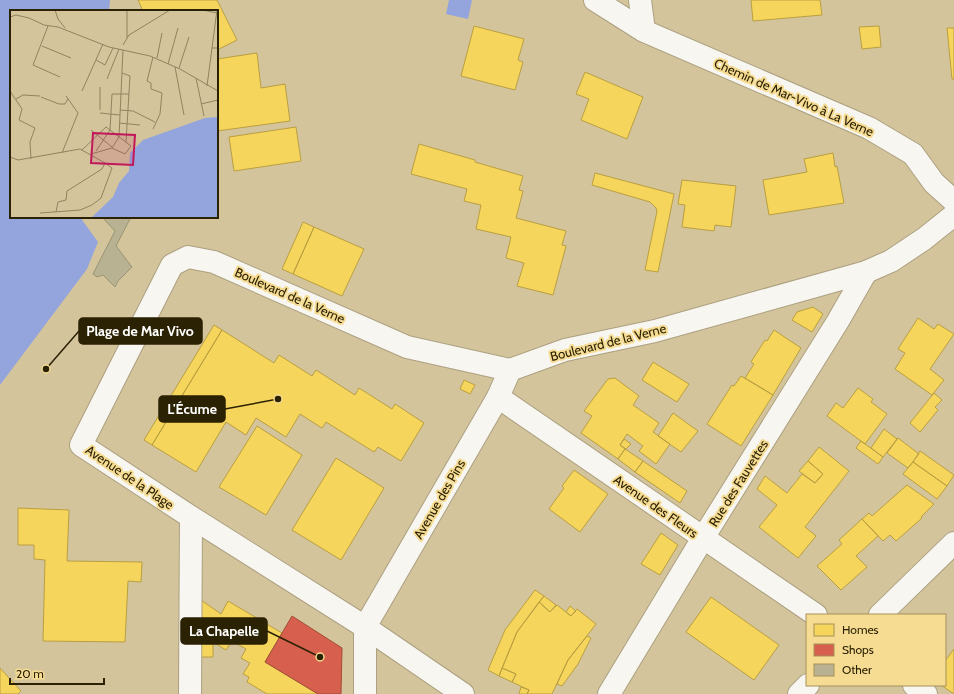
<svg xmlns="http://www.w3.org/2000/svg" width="954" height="694" viewBox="0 0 954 694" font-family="Cabin,sans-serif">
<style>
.water{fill:#94a4dc}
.homes{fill:#f6d55c;stroke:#b99f41}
.shops{fill:#d6604d;stroke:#a34d37}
.building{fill:#b9b292;stroke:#9a9474}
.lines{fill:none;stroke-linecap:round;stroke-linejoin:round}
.street-casing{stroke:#aca081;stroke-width:24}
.secondary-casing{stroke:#aca081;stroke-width:24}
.street{stroke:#f8f6f0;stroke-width:22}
.secondary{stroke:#f8f6f0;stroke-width:22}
.labels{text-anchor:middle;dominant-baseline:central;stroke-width:4;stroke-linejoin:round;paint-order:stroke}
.street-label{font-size:13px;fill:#2b2103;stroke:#f6dc93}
.inset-road{fill:none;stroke:#90835f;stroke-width:1}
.view{fill:#c2185b;fill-opacity:0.15;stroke:#c2185b;stroke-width:2}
.inset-edge{fill:none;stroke:#2b2103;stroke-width:2}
.leader{fill:none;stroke:#2b2103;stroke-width:1.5}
.callout-dot{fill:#2b2103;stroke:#f6dc93;stroke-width:1.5}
.callout{fill:#2b2103;stroke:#2b2103;stroke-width:1.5}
.callout-label{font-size:14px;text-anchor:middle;font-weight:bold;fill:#fff}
</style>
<rect width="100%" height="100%" fill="#d3c49c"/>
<!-- water -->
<path class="water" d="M0 0H110L109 11H11V217H80L98 242 87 269 0 385Z
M449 0H472L468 19 446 14Z"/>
<!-- homes -->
<path class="homes" d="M138 0H217L237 40 217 50V11H143Z
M751 0H820L822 15 753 21Z
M474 26 524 39 518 60 523 62 515 90 461 76Z
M879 26 881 47 862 49 859 27Z
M947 28H954V79H952Z
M257 53 261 88 285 84 290 121 217 131V59Z
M585 72 643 97 627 139 581 120 589 99 576 94Z
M296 127 301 161 234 171 229 137Z
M419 144 475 160V162L523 176 519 190 523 191 516 218 566 231 562 245 566 246 553 295 517 286 524 263 506 258 511 237 476 229 481 205 464 201 467 189 411 174Z
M833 153 835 167 837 166 844 203 769 215 763 180 807 172 804 159Z
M595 173 674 194 658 272 645 270 657 211 656 208 650 202 592 185Z
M682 180 736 186 731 227 715 225 714 231 682 227 685 205 678 204Z
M303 222 314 227 293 274 282 269Z
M314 227 364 249 342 296 293 274Z
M813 307 823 314 812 332 792 320 797 312Z
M918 318 934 329 938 324 954 334 930 369 944 380 932 395 895 369 905 353 898 349Z
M214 325 222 330 152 445 144 440Z
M222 330 274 363 279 355 312 376 316 370 355 395 359 388 392 409 395 404 424 423 401 461 378 447 374 452 326 422 322 428 300 414 286 437 256 418 246 435 226 422 196 472 152 445Z
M774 330 801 348 773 395 745 378 754 364 751 362 765 340 767 341Z
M653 362 689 384 677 402 642 380Z
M741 376 773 395 741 446 707 424 732 385 734 386Z
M615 378 639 396 633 405 659 423 653 432 670 444 656 464 639 451 643 446 627 434 620 445 625 449 618 459 581 433 592 416 584 411 608 379Z
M464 380 475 385 470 394 460 389Z
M858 388 873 399 871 402 887 414 865 444 827 416 836 403 843 408Z
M934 393 942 400 935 407 938 410 920 432 910 423Z
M673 413 698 431 681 452 658 436Z
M257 426 302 455 266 515 219 487Z
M884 429 897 439 883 457 871 448Z
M898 438 919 454 908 468 887 453Z
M624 439 631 444 626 449 620 445Z
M861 441 883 457 878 464 856 448Z
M819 447 849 471 805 527 816 536 798 558 759 527 777 505 757 489 765 476 787 493 802 474 815 483 823 474 808 461Z
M625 449 643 461 635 472 618 459Z
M920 451 954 475 947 486 913 462Z
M336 458 384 488 341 560 292 530Z
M643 461 687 491 680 503 635 472Z
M808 461 823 474 815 483 799 471Z
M913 462 947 486 937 499 903 474Z
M574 470 608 494 580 532 549 509 564 488 562 486Z
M907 485 934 504 921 517 922 518 896 541 890 535 883 541 862 519 869 513 872 516Z
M18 508 69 510 67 561 142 562 141 582 128 581 125 642 43 641 45 560 34 559V545H18Z
M862 519 878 536 856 556 867 567 841 590 817 566 842 544 839 540Z
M661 533 678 545 660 575 641 564Z
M535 590 544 596 517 632 499 676 488 670 505 630Z
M544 596 556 605 550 612 539 602Z
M711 597 779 645 754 680 686 632Z
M201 600 221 614 228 601 282 633 265 662 318 694H267L247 682 249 677 243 674 250 663 241 658 246 649 232 641 226 650 213 642V657H200Z
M539 602 550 612 557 605 571 616 577 609 596 624 568 660 552 694H527L529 690 512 682 516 674 502 668 517 632Z
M570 606 576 611 571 616 566 612Z
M587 636 591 638 578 664 562 686 557 684 568 660Z
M954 649V694L941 685H945V661Z
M0 668 21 691 18 694H0Z
M502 668 516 674 512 682 499 676Z
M521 687 529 690 527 694H519Z"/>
<!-- shops -->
<path class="shops" d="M292 616 342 648 341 694H318L265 662Z"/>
<!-- building -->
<path class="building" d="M102 217H131L116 246 132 267 118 281 115 287 103 275 97 277 93 274 115 231Z"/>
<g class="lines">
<defs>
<path id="street" d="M595 0 644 31
M640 0 644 31 869 128 913 154 934 183 954 201
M498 397 816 615
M880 615 954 543
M914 685 926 694
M190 694 191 517
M463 694 365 627 191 517 81 445 172 265 188 257 214 262 407 347 510 370
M609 694 703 538 838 321 866 272
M799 694 808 685"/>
<path id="secondary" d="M365 694V627L498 397 510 370 565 350 655 331 866 272 891 261 924 239 954 215"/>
</defs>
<!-- street casing -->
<use href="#street" class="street-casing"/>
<!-- secondary casing -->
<use href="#secondary" class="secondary-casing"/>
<!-- street -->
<use href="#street" class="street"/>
<!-- secondary -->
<use href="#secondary" class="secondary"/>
</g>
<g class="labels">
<!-- street labels -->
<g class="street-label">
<text transform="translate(794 97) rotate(24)">Chemin de Mar-Vivo à La Verne</text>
<text transform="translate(290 295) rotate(24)">Boulevard de la Verne</text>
<text transform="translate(608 342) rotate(-14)">Boulevard de la Verne</text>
<text transform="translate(130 477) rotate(34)">Avenue de la Plage</text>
<text transform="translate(738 483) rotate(-58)">Rue des Fauvettes</text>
<text transform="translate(439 499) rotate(-60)">Avenue des Pins</text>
<text transform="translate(656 506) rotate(35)">Avenue des Fleurs</text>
</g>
</g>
<!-- overview -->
<g transform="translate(10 10)">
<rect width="208" height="208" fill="#d3c49c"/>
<path d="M208 107V208H81L103 187 109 173 119 161 120 143 133 130 195 108Z" fill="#94a4dc"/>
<path class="inset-road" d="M45 0 48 9 55 18M117 0V28M193 0 207 3M0 7 6 5 19 8 34 15 48 17 99 37 140 46 170 59 208 81M38 16 23 55 50 67M113 35 119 25 160 0M32 36 61 48M202 38 207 0M147 48 152 23M86 50 95 55 103 38M158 54 168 18M165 57 174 105M169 58 179 27M112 63 120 66 116 132M186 68 194 106M97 69 109 39M197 76 202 38H208M0 81 12 99 9 110 25 118 20 132 21 149M72 81 93 34M31 87 49 94H55L58 89M6 89 13 85 30 86M191 94 208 90M90 100V77M110 100 123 101 145 112M90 103 110 105M109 113 130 115M143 119 150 104 152 83 141 79V73L137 71 143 47M81 120 102 137M100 120 102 84H119M102 138 109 127 113 40M72 140 96 117 121 136 115 144 102 138 81 144M86 141 100 120M52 143 68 103 56 86M0 147 8 150 70 139 95 153 92 159 57 181 56 190 48 192 46 202M30 203 70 200 82 195 91 188 102 158 95 153"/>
<path class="view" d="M83 123 125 125 123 155 81 153Z"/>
<rect width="208" height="208" class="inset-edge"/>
</g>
<!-- callouts -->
<path class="leader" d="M46 369L79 331M278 399L225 409M320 657L267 631"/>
<g class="callout-dot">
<circle cx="46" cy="369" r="4"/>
<circle cx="278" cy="399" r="4"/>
<circle cx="320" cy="657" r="4"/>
</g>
<g class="callout">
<rect x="79" y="318" width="123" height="26" rx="4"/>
<rect x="159" y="396" width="66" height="26" rx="4"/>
<rect x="181" y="618" width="86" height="26" rx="4"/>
</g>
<g class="callout-label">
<text x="140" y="336">Plage de Mar Vivo</text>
<text x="192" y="414">L'Écume</text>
<text x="224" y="636">La Chapelle</text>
</g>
<!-- legend -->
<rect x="806" y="614" width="140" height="72" fill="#f6dc93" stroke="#a59159"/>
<rect x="814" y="624" width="20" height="12" fill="#f6d55c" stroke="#a59159"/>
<text x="842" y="634" font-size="12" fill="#2b2103">Homes</text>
<rect x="814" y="644" width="20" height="12" fill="#d6604d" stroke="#a59159"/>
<text x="842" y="654" font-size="12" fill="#2b2103">Shops</text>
<rect x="814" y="664" width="20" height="12" fill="#b9b292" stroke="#a59159"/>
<text x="842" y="674" font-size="12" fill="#2b2103">Other</text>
<!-- scale -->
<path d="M10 678v6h94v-6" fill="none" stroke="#2b2103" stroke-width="2"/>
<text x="16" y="678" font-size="12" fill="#2b2103" stroke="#f6dc93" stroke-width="3" paint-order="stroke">20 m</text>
</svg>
